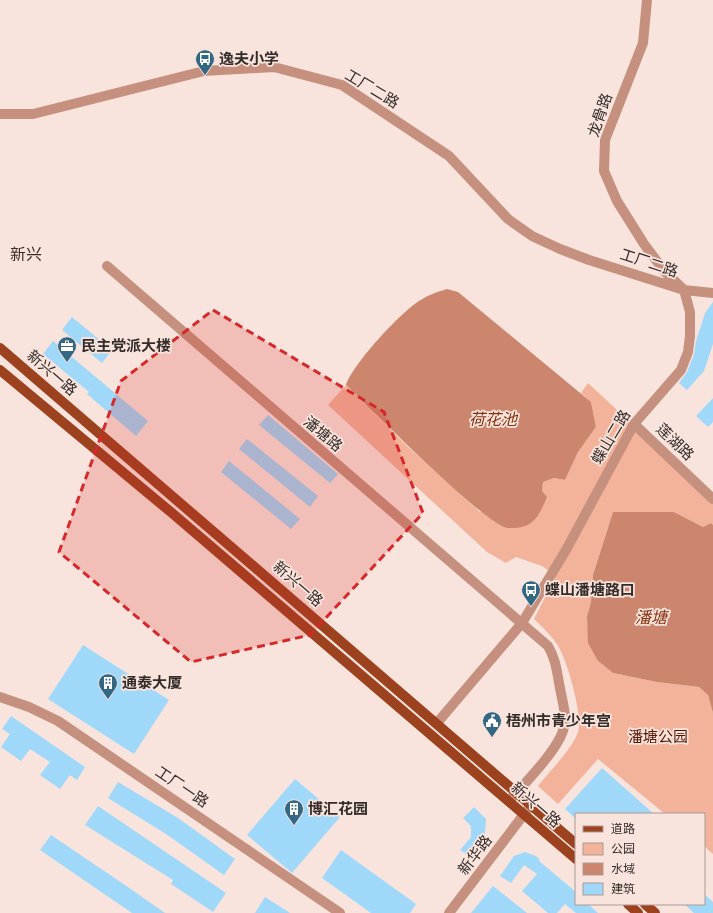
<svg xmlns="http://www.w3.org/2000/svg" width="713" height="913" viewBox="0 0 713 913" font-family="Karla,'Noto Sans SC',sans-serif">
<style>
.green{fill:#f3b29a}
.water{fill:#cb866d}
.building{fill:#9fd8f9}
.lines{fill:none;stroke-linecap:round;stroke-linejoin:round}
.minor{stroke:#c5917e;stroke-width:10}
.major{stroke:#9c421e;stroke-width:10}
.marked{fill:#d62828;fill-opacity:0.2;stroke:#d62828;stroke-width:3;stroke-dasharray:8 5;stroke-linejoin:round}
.labels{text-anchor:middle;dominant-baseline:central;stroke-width:3.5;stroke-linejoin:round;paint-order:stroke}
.poi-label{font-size:15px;font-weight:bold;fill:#332c29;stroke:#f9e4dd;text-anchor:start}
.street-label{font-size:15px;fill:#332c29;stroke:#f9e4dd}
.park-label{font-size:15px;fill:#551700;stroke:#f9e4dd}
.neighbourhood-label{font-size:16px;fill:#3a2b26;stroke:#f9e4dd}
.water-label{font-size:16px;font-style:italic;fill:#84310d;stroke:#f9e4dd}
</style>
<rect width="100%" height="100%" fill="#f9e4dd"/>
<!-- green -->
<path class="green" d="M588 383 713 499V525L711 523 703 527 674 512H613L593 575 591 602 587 616 589 643 598 661 613 673 657 682 699 687 708 695 713 713V854L704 846V814H665L598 759 558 804 538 786C548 773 573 748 578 732 583 715 567 659 557 644 551 635 542 627 534 619L556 576 542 566 516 557 506 563 487 552 328 405 346 385 407 446 480 512 542 491 543 482 554 478 565 480 578 452 596 427 591 402 581 393Z"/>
<!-- water -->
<path class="water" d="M447 289 458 292 591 402 596 427 578 452 565 480 554 478 543 482 542 491 547 497C538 518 533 529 508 528 487 527 368 406 346 385 353 364 400 313 419 301 428 295 437 292 447 289Z
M613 512H674L703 527 711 523 713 525V713L708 695 699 687 657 682 613 673 598 661 588 643 587 616 591 602 593 575Z"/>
<!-- building -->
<path class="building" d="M713 302V344L704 371 687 390 679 383 687 372 694 354 696 341 705 313Z
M72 317 112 350 102 363 62 330Z
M53 341 148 421 136 436 87 394 89 392 43 354Z
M713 398V422L708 427 696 416Z
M268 415 338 474 330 483 259 425Z
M247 439 318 496 310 507 239 449Z
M229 461 300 519 291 529 221 472Z
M83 645 169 700 134 754 48 699Z
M11 716 85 767 77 780 70 775 60 789 40 775 50 762 30 749 21 761 1 747 10 734 2 729Z
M602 768 654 814H576V819L565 809Z
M295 779 340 817 292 873 247 835Z
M118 782 178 818 235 859 224 875 166 834 108 798Z
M98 806 226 893 213 912 171 884 173 880 85 825Z
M474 807 486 819 484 845 473 858 460 850 471 837V826L463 818Z
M51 835 122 883 165 913H132L40 850Z
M341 850 416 904 410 913H371L322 878Z
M525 852 536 856 540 860 539 861 576 892V904H588L598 913H576L565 904 557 913H548L522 891 537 874 524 865 511 883 500 876 514 856Z
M493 886 527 913H471Z
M704 894 713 902V913H694L684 904H704Z
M265 897 290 913H255Z"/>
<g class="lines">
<!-- minor -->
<path class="minor" d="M647 0 643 43 605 140 604 171 617 201 644 244 665 272 682 288
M0 114H33L204 71 274 67 342 85 449 156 508 219 532 236 560 249 589 260 684 290 713 293
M107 266 548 646C556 659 557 673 560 688 562 700 567 715 564 727 560 748 524 784 509 801
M634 424 713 499
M0 697 29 707 58 721 340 913
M437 723 522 623 566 550 634 424 681 370 688 352 690 336V312L684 290
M449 913 531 805"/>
<!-- major -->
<path class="major" d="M0 348 576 844
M0 370 172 513 576 859
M628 904 638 913
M645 904 655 913"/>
</g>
<!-- marked area -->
<path class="marked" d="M213 310 384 412 423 513 310 635 191 662 59 552 121 381Z"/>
<!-- icons -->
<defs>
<symbol id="bus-pin" viewBox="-11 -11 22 30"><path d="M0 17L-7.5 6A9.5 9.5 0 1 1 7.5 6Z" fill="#336884" stroke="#f9e4dd"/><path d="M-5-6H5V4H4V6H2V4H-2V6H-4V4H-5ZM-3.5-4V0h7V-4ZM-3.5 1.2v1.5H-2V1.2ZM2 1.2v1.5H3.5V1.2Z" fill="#fff"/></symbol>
<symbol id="office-pin" viewBox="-11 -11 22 30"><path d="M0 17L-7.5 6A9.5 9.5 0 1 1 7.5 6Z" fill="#336884" stroke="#f9e4dd"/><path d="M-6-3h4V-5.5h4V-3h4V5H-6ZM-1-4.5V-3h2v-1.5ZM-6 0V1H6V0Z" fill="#fff"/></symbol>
<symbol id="building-pin" viewBox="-11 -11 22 30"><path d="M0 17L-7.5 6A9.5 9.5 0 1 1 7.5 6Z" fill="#336884" stroke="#f9e4dd"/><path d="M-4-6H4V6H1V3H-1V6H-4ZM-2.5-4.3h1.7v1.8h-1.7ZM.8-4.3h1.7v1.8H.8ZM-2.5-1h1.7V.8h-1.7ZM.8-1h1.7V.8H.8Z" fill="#fff"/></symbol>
<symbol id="civic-pin" viewBox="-11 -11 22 30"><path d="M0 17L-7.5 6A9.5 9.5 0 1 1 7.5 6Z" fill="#336884" stroke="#f9e4dd"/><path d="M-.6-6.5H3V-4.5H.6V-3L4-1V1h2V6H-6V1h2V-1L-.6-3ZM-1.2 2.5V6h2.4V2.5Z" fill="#fff"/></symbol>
</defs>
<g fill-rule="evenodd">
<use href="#bus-pin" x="194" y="48" width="22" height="30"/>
<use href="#office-pin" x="56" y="335" width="22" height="30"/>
<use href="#bus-pin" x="520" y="579" width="22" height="30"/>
<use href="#building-pin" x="97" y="672" width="22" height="30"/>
<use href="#civic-pin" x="481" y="710" width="22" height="30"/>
<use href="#building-pin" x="283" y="798" width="22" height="30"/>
</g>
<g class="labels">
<!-- poi labels -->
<g class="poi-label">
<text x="219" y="59">逸夫小学</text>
<text x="81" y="346">民主党派大楼</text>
<text x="545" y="590">蝶山潘塘路口</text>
<text x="122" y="683">通泰大厦</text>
<text x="506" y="721">梧州市青少年宫</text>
<text x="308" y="809">博汇花园</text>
</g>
<!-- street labels -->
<g class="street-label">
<text transform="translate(372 89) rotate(31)">工厂二路</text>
<text transform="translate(600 115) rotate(-71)">龙骨路</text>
<text transform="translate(649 263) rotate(18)">工厂二路</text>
<text transform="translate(52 373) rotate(41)">新兴一路</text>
<text transform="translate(323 434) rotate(40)">潘塘路</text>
<text transform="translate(611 437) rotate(-59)">蝶山二路</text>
<text transform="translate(675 442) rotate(44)">莲湖路</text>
<text transform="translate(298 584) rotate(41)">新兴一路</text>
<text transform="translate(182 787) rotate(34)">工厂一路</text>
<text transform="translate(536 805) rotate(41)">新兴一路</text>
<text transform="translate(475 855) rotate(-53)">新华路</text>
</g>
<!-- park labels -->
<g class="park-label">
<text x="658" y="737">潘塘公园</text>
</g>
<!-- neighbourhood labels -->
<g class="neighbourhood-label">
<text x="26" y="254">新兴</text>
</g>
<!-- water labels -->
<g class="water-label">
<text x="493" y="419">荷花池</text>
<text x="651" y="617">潘塘</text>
</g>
</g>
<!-- legend -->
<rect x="575" y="813" width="130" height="92" fill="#f9e4dd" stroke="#aa9a95"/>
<rect x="583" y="826" width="20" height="6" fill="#9c421e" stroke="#aa9a95"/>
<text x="611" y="833" font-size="12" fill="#332c29">道路</text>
<rect x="583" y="843" width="20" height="12" fill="#f3b29a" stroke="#aa9a95"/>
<text x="611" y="853" font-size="12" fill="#332c29">公园</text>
<rect x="583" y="863" width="20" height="12" fill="#cb866d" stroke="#aa9a95"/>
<text x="611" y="873" font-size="12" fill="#332c29">水域</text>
<rect x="583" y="883" width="20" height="12" fill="#9fd8f9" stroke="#aa9a95"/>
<text x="611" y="893" font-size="12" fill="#332c29">建筑</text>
</svg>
